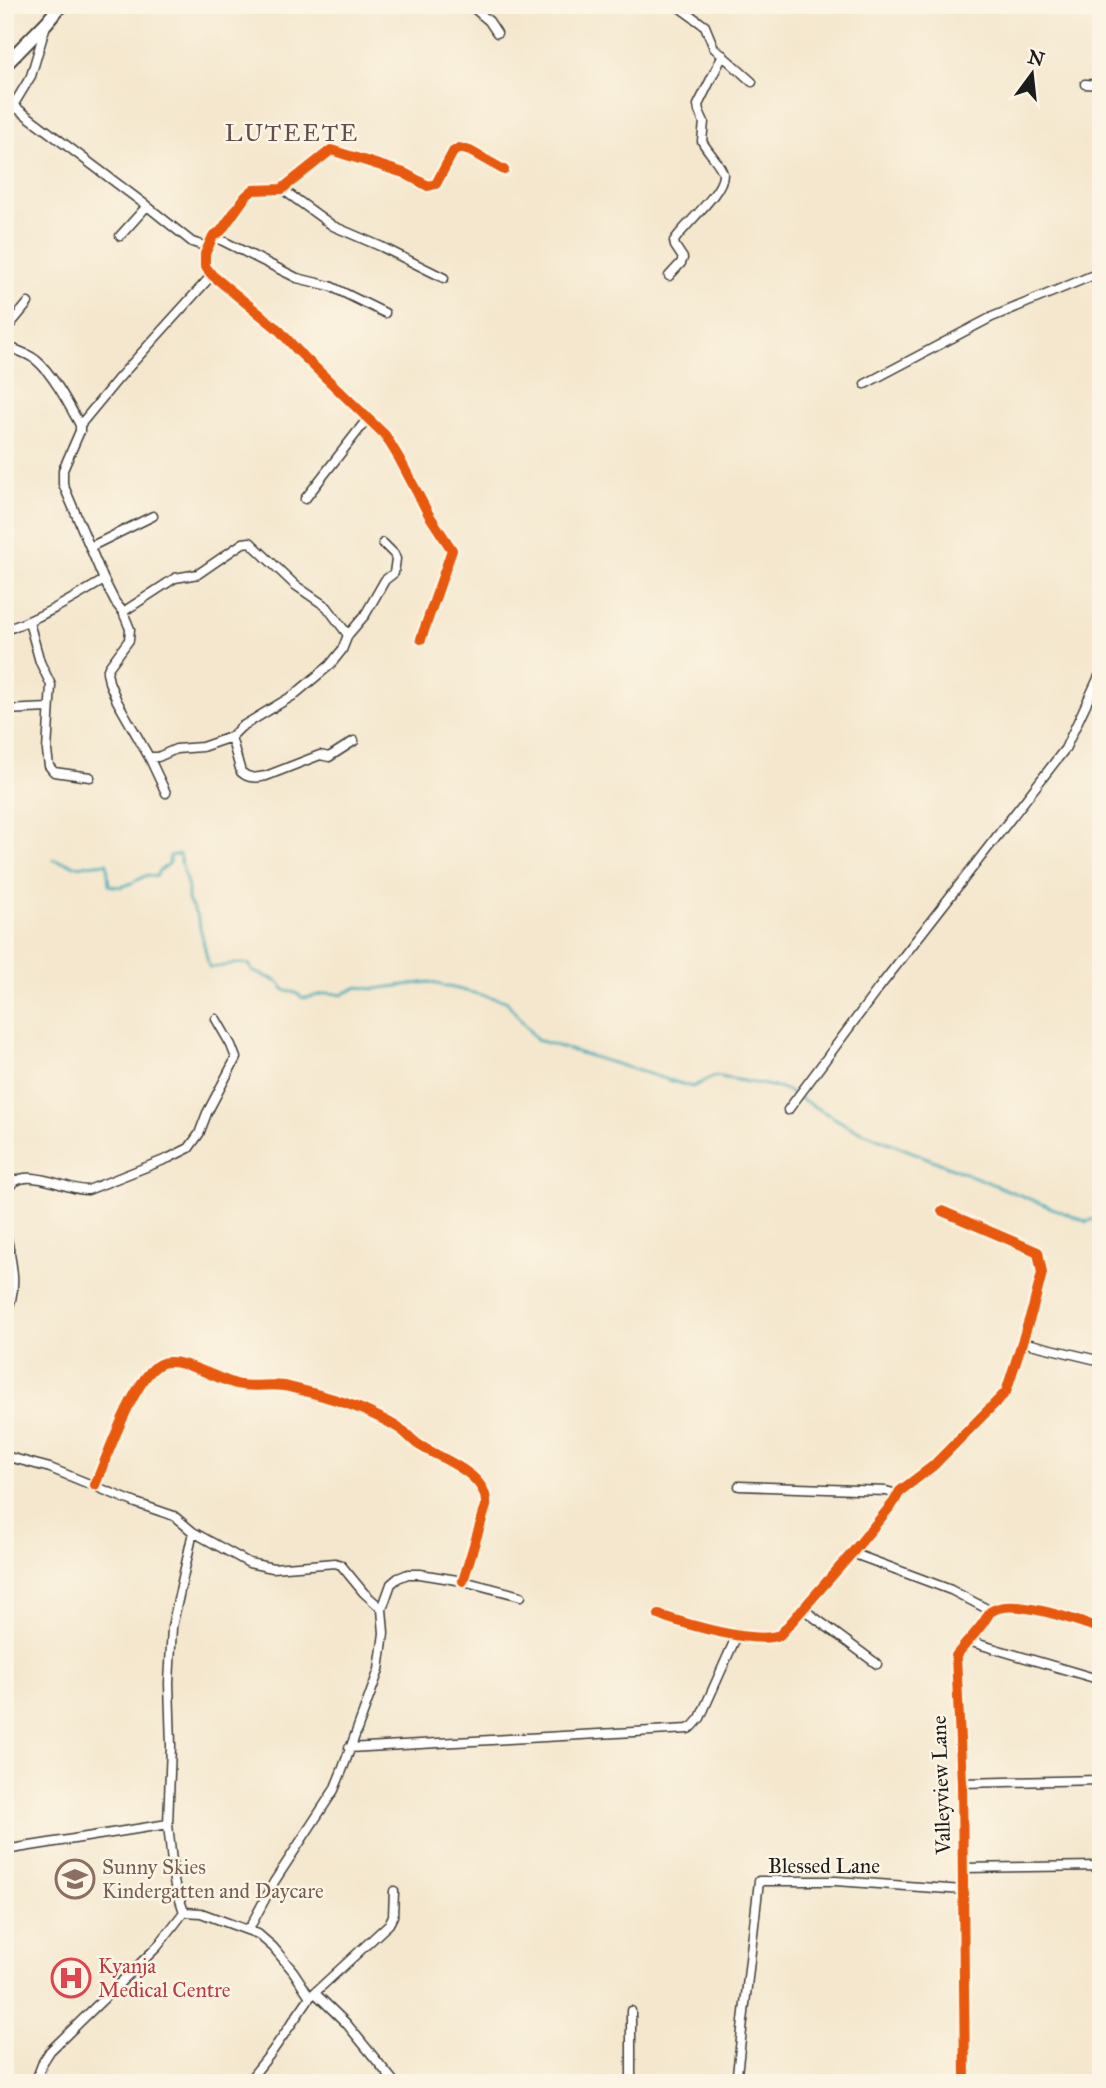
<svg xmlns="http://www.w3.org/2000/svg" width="1106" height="2088" viewBox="0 0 1106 2088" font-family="'IM FELL Great Primer',serif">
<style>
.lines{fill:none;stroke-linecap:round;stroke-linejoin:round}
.stream{stroke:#3eadba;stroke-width:2.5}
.street-casing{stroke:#3c3a37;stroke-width:11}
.primary-casing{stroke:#3c3a37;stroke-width:16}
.street{stroke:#fff;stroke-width:8}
.primary{stroke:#fff;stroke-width:12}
.cycleway-casing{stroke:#fcf5e5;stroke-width:15}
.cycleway{stroke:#e8590c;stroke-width:10}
.labels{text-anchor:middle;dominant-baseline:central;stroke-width:5;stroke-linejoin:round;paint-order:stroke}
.street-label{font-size:21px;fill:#1c1c1c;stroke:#fcf5e5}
.education-label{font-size:21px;fill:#785e54;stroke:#fcf5e5;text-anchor:start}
.health-label{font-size:21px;fill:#be3a42;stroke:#fcf5e5;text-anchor:start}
.quarter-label{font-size:24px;letter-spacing:2px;fill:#624e4c;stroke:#fcf5e5}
</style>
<rect width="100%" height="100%" fill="#fcf5e5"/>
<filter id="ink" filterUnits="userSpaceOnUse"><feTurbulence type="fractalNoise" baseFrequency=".0143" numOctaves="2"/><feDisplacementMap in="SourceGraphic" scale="14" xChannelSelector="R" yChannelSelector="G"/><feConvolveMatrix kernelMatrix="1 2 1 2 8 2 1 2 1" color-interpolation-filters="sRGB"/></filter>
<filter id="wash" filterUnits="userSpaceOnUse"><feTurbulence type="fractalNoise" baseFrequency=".00686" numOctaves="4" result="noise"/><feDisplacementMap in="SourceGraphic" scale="28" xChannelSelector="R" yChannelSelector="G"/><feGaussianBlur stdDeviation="1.57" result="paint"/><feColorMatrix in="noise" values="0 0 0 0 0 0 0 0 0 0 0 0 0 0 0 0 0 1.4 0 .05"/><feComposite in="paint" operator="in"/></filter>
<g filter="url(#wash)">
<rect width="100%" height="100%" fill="#f4e7cd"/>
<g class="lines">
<!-- stream -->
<path class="stream" d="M54 860 71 864 74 866 107 863 109 885C125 891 134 880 148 875L156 877 159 871 169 864 170 856 179 854 188 888V900L198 918 209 967C223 969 236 960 250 965L252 971C263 975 271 978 280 983L284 990 296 993 303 998C317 997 327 990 341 995L358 987 374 989 429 982 506 1001 537 1040 692 1087 715 1076 782 1088 850 1127 1087 1222 1101 1215"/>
</g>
</g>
<g filter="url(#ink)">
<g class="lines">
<defs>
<path id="street" d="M470 5 489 21 497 33
M676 5 705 26 714 48 752 82
M1085 84 1101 85
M14 106 147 206
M5 119 31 76 46 25
M282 189 333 226 382 247 444 278
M120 236 147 206 192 242 207 247
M213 236 297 278 330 286 385 313
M669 276 681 263 683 258 675 246 674 241C684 225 724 192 723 174 722 165 706 150 702 141L704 122 699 111 698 105 723 55
M5 331 28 303
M5 346C16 350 27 353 36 360 53 374 69 405 80 425V431L63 470V484L104 580 115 602 123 612 130 629 129 640 109 667 107 672 109 682 117 701 149 757 166 793
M865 384 992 317 1101 272
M80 425 118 379 212 275
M305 499 368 418
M90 547 153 516
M123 612 175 578 198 574 243 543 250 542 295 585 327 607 348 635
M29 622 40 662 51 685 47 751 49 766 54 772 90 777
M5 630C41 618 72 599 104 580
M421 639 452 550 429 515 399 458 385 435 297 350 279 330 212 275 205 266V254L213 236 221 231 246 196 253 190 282 189 331 150 404 173 428 186 436 184 453 152 459 148 470 151 504 170
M5 710 49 708
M231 737 241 772C249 779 256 778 266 776L320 755 329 757 354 741
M149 757H158L176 749 202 747 231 737 241 727 294 695 330 665 342 650 348 635 365 615 385 580 394 573 396 559 394 554 383 543
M788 1110 878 989 1065 749 1101 672
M5 1193C20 1160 65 1191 88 1190L169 1158 189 1148 199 1134 207 1113 236 1058 231 1045 216 1019
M5 1229C11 1261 20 1286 5 1316
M1022 1342 1101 1361
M5 1456 50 1468 136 1503 174 1516 193 1532 249 1563 273 1568 335 1563 341 1565 364 1593 382 1609
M95 1485C107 1457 135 1376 160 1364 178 1355 216 1379 236 1384 256 1389 271 1382 289 1387 316 1394 345 1401 370 1413 381 1418 393 1424 403 1431 408 1435 413 1441 419 1445 441 1459 489 1474 486 1506L463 1581
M739 1486 886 1491 893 1493 900 1491
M852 1553 951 1590 991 1611
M803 1609 877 1664
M659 1615C686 1624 754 1645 780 1635L852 1553 894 1502 900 1491 933 1466 1006 1392 1033 1308 1042 1273 1038 1252 942 1211
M968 1641 1101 1680
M349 1748 688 1729 693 1726 700 1718 737 1635
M962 1783 1101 1780
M5 1850 168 1824
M963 1868 1101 1866
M184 1912 174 1882 168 1824 171 1746 169 1683 172 1627 193 1532
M249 1929 274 1882 334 1790 343 1768 379 1670 384 1633 382 1609 391 1584 398 1578 408 1574H420L463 1581 521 1596
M315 1993 346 2023 395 2083
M310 1997 389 1924 393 1916 394 1891
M631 2011V2083
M35 2083 43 2062 50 2051 157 1947 184 1912 201 1913 258 1934 273 1947 293 1971 310 1997 271 2053 247 2083
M736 2083 759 1881H836L963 1890
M965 2083 962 1783 956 1656C966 1642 978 1632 987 1617 990 1612 989 1612 994 1610 1015 1598 1078 1621 1101 1629"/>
<path id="primary" d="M5 65 47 22 61 5"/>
</defs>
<!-- street casing -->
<use href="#street" class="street-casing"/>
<!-- primary casing -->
<use href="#primary" class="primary-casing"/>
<!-- street -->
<use href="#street" class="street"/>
<!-- primary -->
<use href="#primary" class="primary"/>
<defs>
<path id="cycleway" d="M421 639 452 550 429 515 399 458 385 435 297 350 279 330 212 275 205 266V254L213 236 221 231 246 196 253 190 282 189 331 150 404 173 428 186 436 184 453 152 459 148 470 151 504 170
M95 1485C107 1457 135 1376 160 1364 178 1355 216 1379 236 1384 256 1389 271 1382 289 1387 316 1394 345 1401 370 1413 381 1418 393 1424 403 1431 408 1435 413 1441 419 1445 441 1459 489 1474 486 1506L463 1581
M659 1615C686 1624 754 1645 780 1635L852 1553 894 1502 900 1491 933 1466 1006 1392 1033 1308 1042 1273 1038 1252 942 1211
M965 2083 962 1783 956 1656C966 1642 978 1632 987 1617 990 1612 989 1612 994 1610 1015 1598 1078 1621 1101 1629"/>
</defs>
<!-- cycleway casing -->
<use href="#cycleway" class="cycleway-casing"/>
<!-- cycleway -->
<use href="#cycleway" class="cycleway"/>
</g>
</g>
<!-- icons -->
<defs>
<symbol id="school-ring" viewBox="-11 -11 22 22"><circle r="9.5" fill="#fcf5e5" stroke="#8d6e63" stroke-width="1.5"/><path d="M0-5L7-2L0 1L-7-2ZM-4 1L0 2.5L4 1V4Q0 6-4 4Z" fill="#8d6e63"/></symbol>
<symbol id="hospital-ring" viewBox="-11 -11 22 22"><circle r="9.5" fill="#fcf5e5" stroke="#e0444e" stroke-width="1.5"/><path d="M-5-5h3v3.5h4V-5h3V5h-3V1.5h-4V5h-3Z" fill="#e0444e"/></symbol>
</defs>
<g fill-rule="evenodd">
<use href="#school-ring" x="53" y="1857" width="44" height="44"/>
<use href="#hospital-ring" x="49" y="1956" width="44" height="44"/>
</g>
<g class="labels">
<!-- street labels -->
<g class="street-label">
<text transform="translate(941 1785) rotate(-92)">Valleyview Lane</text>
<text x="824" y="1866">Blessed Lane</text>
</g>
<!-- education labels -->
<g class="education-label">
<text x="102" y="1867">Sunny Skies<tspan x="102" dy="24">Kindergatten and Daycare</tspan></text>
</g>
<!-- health labels -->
<g class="health-label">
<text x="98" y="1966">Kyanja<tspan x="98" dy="24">Medical Centre</tspan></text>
</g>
<!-- quarter labels -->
<g class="quarter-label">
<text x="292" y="133">LUTEETE</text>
</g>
</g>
<!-- margin -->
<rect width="1106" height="2088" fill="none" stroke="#fcf5e5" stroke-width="28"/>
<!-- north arrow -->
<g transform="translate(1032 74) rotate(15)" stroke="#fcf5e5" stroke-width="5" paint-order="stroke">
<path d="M0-5L12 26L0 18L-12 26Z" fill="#1c1c1c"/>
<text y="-10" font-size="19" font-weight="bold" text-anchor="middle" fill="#1c1c1c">N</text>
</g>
</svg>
